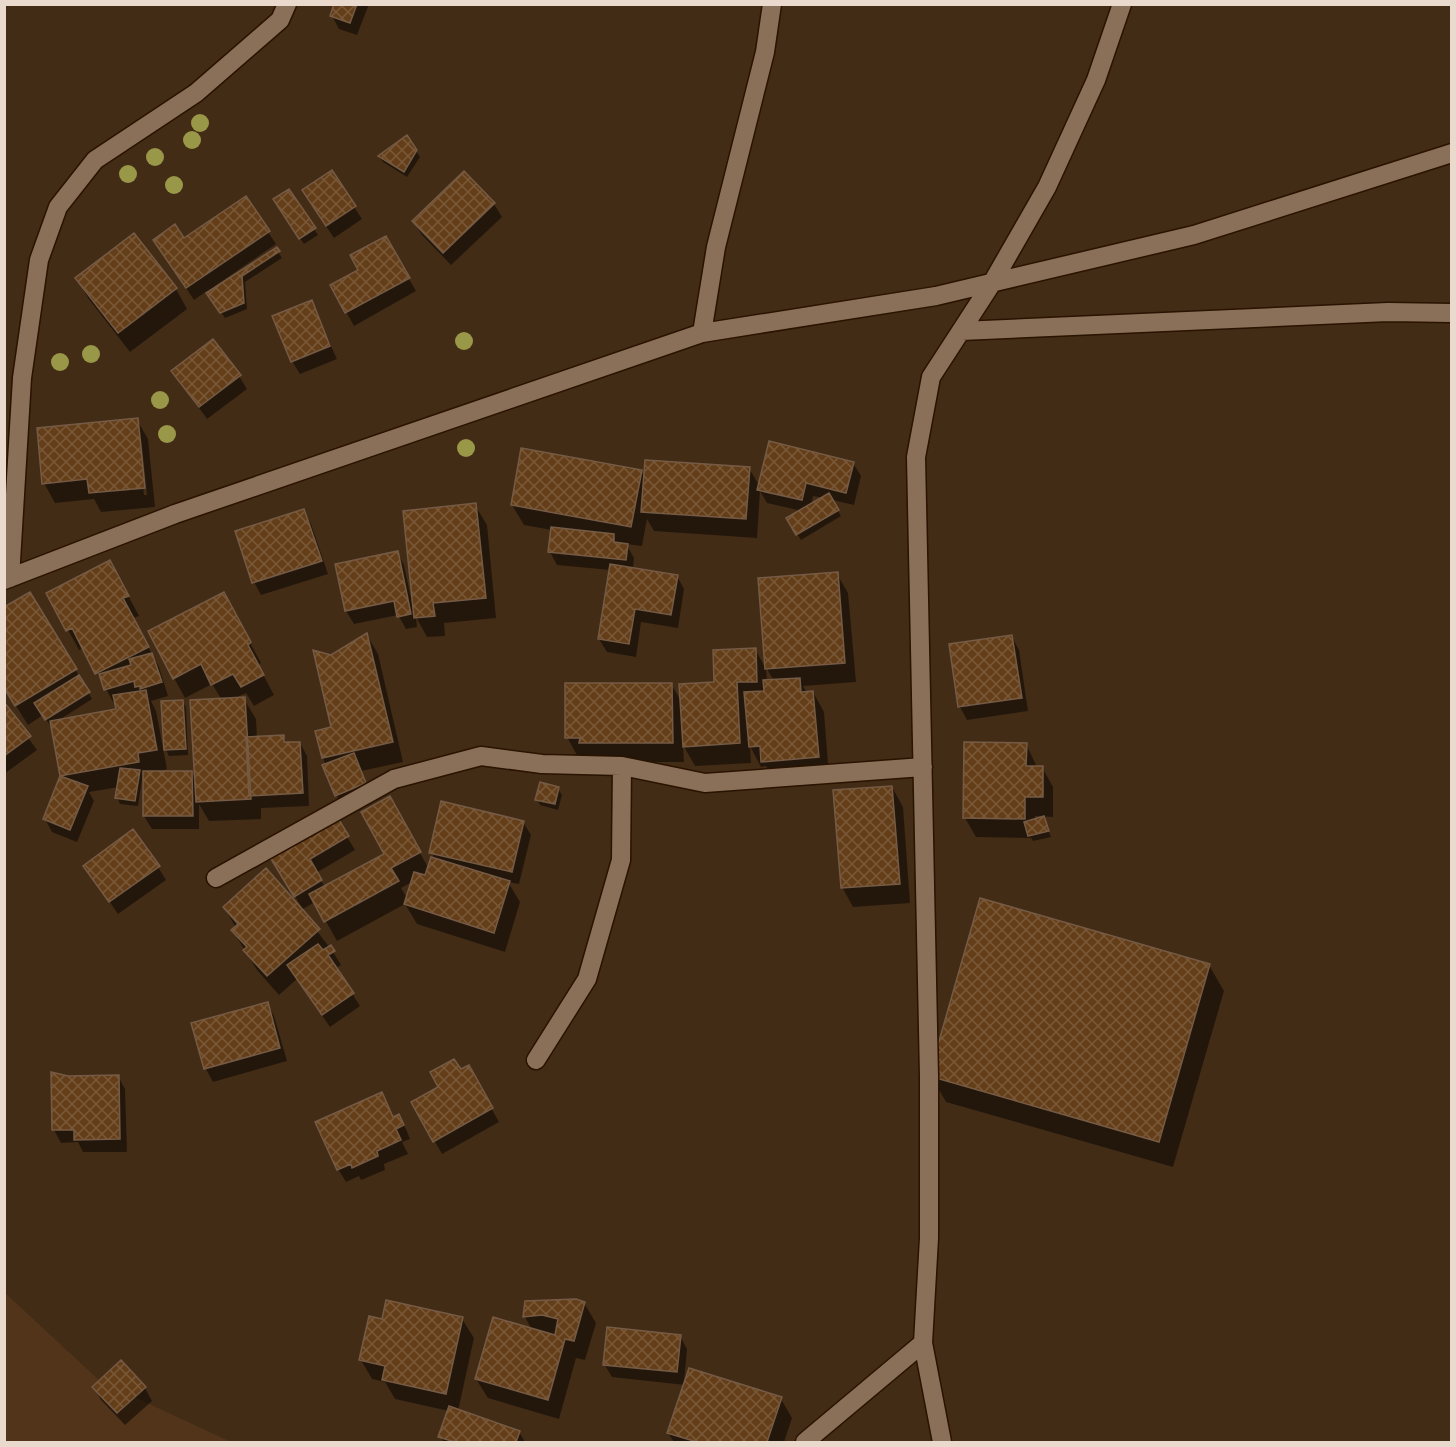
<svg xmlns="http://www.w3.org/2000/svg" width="1456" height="1447" viewBox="0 0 1456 1447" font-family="'Nunito Sans',sans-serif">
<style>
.built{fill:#513419}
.shadow{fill:#0007;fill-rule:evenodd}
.building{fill:url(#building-cross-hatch);stroke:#755b45;stroke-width:1.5}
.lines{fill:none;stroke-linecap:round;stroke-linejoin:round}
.minor-casing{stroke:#291301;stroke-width:21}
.minor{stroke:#8b7059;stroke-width:18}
.tree{fill:#999848}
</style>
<defs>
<pattern id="building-cross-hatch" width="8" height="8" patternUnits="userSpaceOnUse" patternTransform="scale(1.5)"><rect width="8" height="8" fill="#643e19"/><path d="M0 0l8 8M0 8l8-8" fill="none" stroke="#7a5939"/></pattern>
</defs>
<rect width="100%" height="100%" fill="#432c16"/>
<!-- built -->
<path class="built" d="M4 1292 100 1381 231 1442H5Z"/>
<!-- shadow -->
<path class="shadow" d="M336 4H369L357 35 339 29 332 16Z
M416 151 420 157 407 177 383 162 379 156Z
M464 174 494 204 502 217 451 265 422 235 414 222Z
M288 191 318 235 304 244 278 206Z
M311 204 354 207 362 219 334 238Z
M268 232 276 244 215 286 217 288 276 249 282 258 245 282 247 309 225 318 207 291 194 300 155 241H184Z
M134 235 176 289 187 309 130 352 88 298 77 278Z
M386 238 416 291 354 326 332 286 360 270Z
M311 302 337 359 300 374 292 361Z
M173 372 239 376 247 389 207 419Z
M137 420 148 439 155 507 101 512 94 499 55 503 44 483ZM138 438H141L147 495H144Z
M853 463 861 476 854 505 832 500 841 516 801 540 788 519 802 511 767 503 760 491 757 538 654 531 647 519 642 546 626 544 634 558 633 569 677 576 684 589 678 628 641 622 636 657 607 652 599 639 610 570 557 565 550 552 552 530 524 525 512 505 641 471 645 479 749 468 760 487ZM813 496 824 498 811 506Z
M475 505 487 525 496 618 444 623 445 636 427 637 416 617 417 627 406 629 398 615 354 624 346 611 397 552 404 565 412 603H414Z
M304 511 311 524 328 574 261 595 254 582Z
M837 574 848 593 856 682 803 686 807 693 813 692 824 712 829 777 774 781 766 766 761 767 750 746 751 763 695 766 683 745 684 762H592L578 757 567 737 671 684 681 701 716 683 755 649 766 669 767 682 774 681 767 669Z
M121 582 139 616 133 618 159 667 168 696 151 701 156 711 167 769 158 773H192L197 781 222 700 212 684 185 698 174 678 234 613 261 663 258 665 274 695 254 706 246 693 233 699H244L256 719 257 738 283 737 287 744 300 743 307 756 309 806 261 808V819L209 821 199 804V829H152L144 816 142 780 138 806 120 804 117 797 119 787 89 792 94 801 77 842 52 832 45 819 62 775 52 723 50 725 43 715 28 725 4 687 75 669 92 699 56 722 118 710 116 702H113L84 648 79 650 48 593Z
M367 635 378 654 403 762 361 771 368 790 339 801 323 758 333 729 332 657Z
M1012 637 1019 650 1028 711 967 720 960 707Z
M182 701 186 707 188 755 169 756 165 748Z
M4 704 37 750 4 774Z
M1026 744 1037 767H1042L1053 787V817L1035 816V820L1044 818 1051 837 1033 841 1031 838 976 837 965 818Z
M892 787 903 807 910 903 853 907 842 887Z
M558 789 562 795 558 810 540 805 537 799Z
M389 798 429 869 435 859 431 852 523 822 531 835 519 884 508 882 520 902 505 952 417 924 405 904 337 941 315 902 301 910 333 952 341 965 336 968 360 1006 330 1027 297 979 279 995 257 970 233 931 236 928 224 907 302 908 270 855 335 817 355 850 316 873 325 887 386 854ZM412 882 407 898 401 888Z
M85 866 158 867 166 880 118 914Z
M1209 965 1224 991 1173 1167 946 1102 931 1076Z
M267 1003 274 1016 287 1061 213 1082 206 1069 193 1024Z
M468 1067 499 1122 442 1154 413 1103Z
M118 1076 125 1089 127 1152H83L78 1142 61 1143 54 1130 68 1077Z
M381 1094 394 1119 399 1116 406 1129 410 1139 402 1142 408 1154 384 1164 385 1170 361 1180 359 1176 346 1182 338 1169Z
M584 1303 596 1323 585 1360 576 1358 559 1419 488 1398 476 1379 532 1330 525 1317Z
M462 1319 474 1338 458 1411 519 1432 525 1442H444L440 1437 449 1411 395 1399 385 1382 372 1379 361 1360 383 1321Z
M680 1336 687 1349 684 1383 781 1399 792 1418 784 1442H674L668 1433 685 1385 612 1377 604 1364Z
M94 1387 145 1388 152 1401 125 1425 101 1400Z"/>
<!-- building -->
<path class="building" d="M334 4H357L350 23 330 16Z
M407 135 417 150 404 172 378 156Z
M332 170 356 206 326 226 302 190Z
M464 171 495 203 443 253 412 221Z
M289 189 316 228 299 239 273 199Z
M246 196 270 231 186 288 153 240 175 224 184 238Z
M134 233 177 288 118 333 75 278Z
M386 236 410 278 345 313 330 285 358 270 350 255Z
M277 247 280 251 242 276 244 303 220 313 206 293Z
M312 300 330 346 291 362 272 316Z
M213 339 241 375 199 407 171 371Z
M138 418 145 488 89 493 87 479 42 484 37 428Z
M769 441 854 462 846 493 806 483 802 500 757 490Z
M521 448 642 470 631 527 511 505Z
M645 460 750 467 746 519 641 512Z
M829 493 839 510 796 535 786 518Z
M476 503 486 598 433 603 435 616 414 618 403 511Z
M304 509 322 561 252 583 235 531Z
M551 527 614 534V542L628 544 626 560 548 552Z
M398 551 411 614 397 617 394 601 345 611 335 564Z
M110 560 129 596 123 598 149 647 95 674 72 628 66 631 46 593Z
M610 564 678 575 671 615 635 609 629 644 598 639Z
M838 572 845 663 765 669 758 578Z
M30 592 77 669 15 706 4 688V607Z
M224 592 251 642 248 645 264 675 241 687 233 674 211 685 201 664 173 679 148 631Z
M367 633 393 742 322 758 315 731 331 727 313 650 331 655Z
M1012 635 1022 698 958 707 949 644Z
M756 648 757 682H737L740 743 683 747 679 684 714 682 713 650Z
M152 653 162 682 140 689V686L135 687 134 681 104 690 99 674 131 665 129 659Z
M79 675 90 692 45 720 34 703Z
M800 678 801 692 813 691 819 757 761 762 760 746 749 747 744 692 764 691 763 680Z
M565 683H672L673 743H579L580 738H565Z
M146 690 157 750 138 753 139 762 60 776 50 721 116 709 113 695Z
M245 697 251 799 196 802 190 700Z
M183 700 186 749 164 750 161 701Z
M4 702 31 736 4 756Z
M284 735V742H300L303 793 249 796 246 737Z
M964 742 1027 743 1026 766H1043V797H1025V819L963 818Z
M354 753 366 783 335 796 322 765Z
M120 768 140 770 135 801 115 798Z
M143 771H192L193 816H143Z
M60 776 88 786 70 830 43 819Z
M540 782 559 787 555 804 535 800Z
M892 786 900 884 841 888 833 790Z
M390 796 421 852 391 868 399 881 324 922 309 894 384 854 361 812Z
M441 801 524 821 512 872 429 853Z
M336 815 349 836 310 859 322 880 294 897 268 854Z
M1044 816 1049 831 1028 836 1024 822Z
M133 829 160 866 109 902 83 866Z
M431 857 510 881 494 933 404 904 414 872 425 875Z
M266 868 320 929 267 976 243 950 247 947 231 930 238 924 223 907Z
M980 898 1210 964 1159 1142 929 1076Z
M318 944 323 950 331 945 335 951 328 955 354 993 322 1015 287 965Z
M268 1002 280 1048 204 1069 191 1023Z
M454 1059 461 1069 469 1065 493 1108 433 1142 411 1102 438 1087 430 1072Z
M51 1072 68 1076 119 1075 120 1139 74 1140V1130H52Z
M382 1092 393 1117 399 1114 404 1125 396 1129 401 1140 377 1151 378 1156 352 1168 351 1164 337 1170 315 1122Z
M576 1299 585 1302 574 1341 565 1339 548 1400 475 1379 493 1317 555 1335 558 1319 542 1315 523 1317 525 1301Z
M386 1300 463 1317 446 1394 382 1380 385 1366 359 1360 369 1316 382 1319Z
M607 1327 681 1335 677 1372 603 1365Z
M121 1360 146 1387 117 1413 92 1387Z
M689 1368 782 1397 767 1442H697L667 1433Z
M449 1406 520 1431 516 1442H455L438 1437Z"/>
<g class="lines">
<defs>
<path id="minor" d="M961 331 1388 312 1452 313
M702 333 716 247 765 52 772 4
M10 578 22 378 39 260 58 207 95 160 196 93 280 20 287 4
M4 580 175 514 702 333 936 296 1194 235 1452 153
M216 878 394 779 481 756 542 764 622 766 705 783 923 767
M536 1060 587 979 621 860 622 766
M805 1442 923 1343
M942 1442 923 1343 929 1238V1076L916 457 931 377 992 283 1047 187 1096 80 1122 4"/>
</defs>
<!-- minor casing -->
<use href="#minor" class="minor-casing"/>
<!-- minor -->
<use href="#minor" class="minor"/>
</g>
<!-- trees -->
<g class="tree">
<circle cx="200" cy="123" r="9"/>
<circle cx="192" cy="140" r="9"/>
<circle cx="155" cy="157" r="9"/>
<circle cx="128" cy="174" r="9"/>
<circle cx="174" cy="185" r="9"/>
<circle cx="464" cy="341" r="9"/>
<circle cx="91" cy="354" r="9"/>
<circle cx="60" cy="362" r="9"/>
<circle cx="160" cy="400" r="9"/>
<circle cx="167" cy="434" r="9"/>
<circle cx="466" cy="448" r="9"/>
</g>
<!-- border -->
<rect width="1456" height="1447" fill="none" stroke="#eadace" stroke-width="12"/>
</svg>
